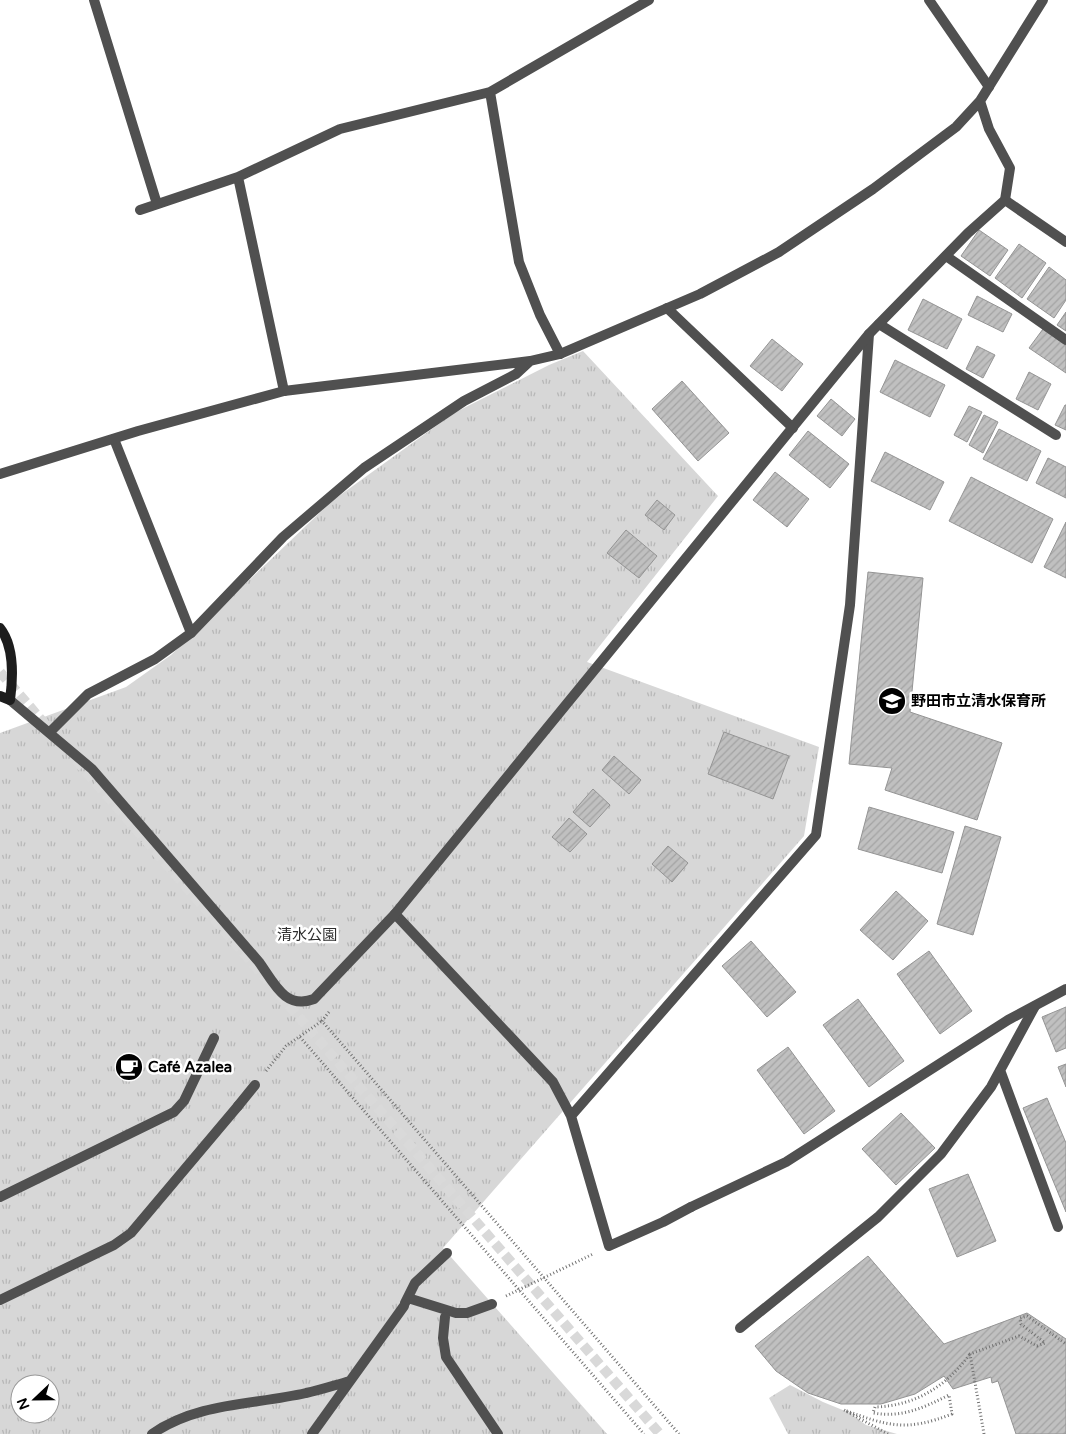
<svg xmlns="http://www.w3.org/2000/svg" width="1066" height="1434" viewBox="0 0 1066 1434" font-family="'Varela Round','Noto Sans JP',sans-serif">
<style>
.grass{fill:url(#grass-tufts);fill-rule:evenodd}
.building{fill:url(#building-hatch);stroke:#949494}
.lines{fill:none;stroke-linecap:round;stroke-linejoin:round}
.secondary-tunnel{stroke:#d9d9d9;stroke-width:10;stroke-dasharray:10 5;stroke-linecap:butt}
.path{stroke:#727272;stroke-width:3;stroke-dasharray:1 2.5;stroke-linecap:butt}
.lane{stroke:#505050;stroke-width:10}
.street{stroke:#505050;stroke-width:10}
.secondary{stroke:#1d1d1d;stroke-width:10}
.labels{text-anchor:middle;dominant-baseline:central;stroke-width:5;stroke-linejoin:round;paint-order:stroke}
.poi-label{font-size:15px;font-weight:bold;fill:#000;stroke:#fff;text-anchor:start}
.park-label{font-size:15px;fill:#2e2e2e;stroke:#fff}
</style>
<defs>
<pattern id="grass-tufts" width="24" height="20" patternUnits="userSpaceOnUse" patternTransform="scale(1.25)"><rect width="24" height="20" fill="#d7d7d7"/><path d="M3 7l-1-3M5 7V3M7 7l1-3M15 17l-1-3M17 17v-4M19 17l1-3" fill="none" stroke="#b7b7b7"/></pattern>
<pattern id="building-hatch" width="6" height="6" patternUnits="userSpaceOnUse" patternTransform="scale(1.25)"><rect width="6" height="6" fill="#c0c0c0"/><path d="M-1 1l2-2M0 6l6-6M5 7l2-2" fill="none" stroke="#a3a3a3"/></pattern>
</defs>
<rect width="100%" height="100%" fill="#fff"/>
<!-- grass -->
<path class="grass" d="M583 351 718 496 587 662 819 747 804 836 443 1248 607 1434H0V733L126 687 171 655 332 501 454 413 549 365ZM20 1384H50V1414H20Z
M790 1385 823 1402 850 1413 866 1425 897 1434H788L769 1398Z"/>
<!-- building -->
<path class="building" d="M979 230 1008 250 990 276 961 256Z
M1019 244 1046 263 1022 298 995 278Z
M1049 267 1066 280V300L1054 318 1027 299Z
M977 296 1012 314 1003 332 968 315Z
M923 299 962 319 947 349 908 330Z
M1066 312V331L1057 325Z
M1043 329 1066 345V373L1029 348Z
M772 339 803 364 782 391 750 366Z
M977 346 995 355 983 378 966 369Z
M895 360 945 385 930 417 880 392Z
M1029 372 1051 384 1038 410 1016 399Z
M682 381 729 433 698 461 652 409Z
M831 399 855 419 842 436 817 416Z
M1065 405H1066V430L1055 425Z
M969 406 982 412 967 442 954 435Z
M984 415 998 422 983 453 969 445Z
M999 429 1041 451 1027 481 983 459Z
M808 431 849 464 830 488 789 455Z
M885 452 944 482 930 510 871 481Z
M1048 458 1066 467V498L1036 483Z
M775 472 809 499 787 527 753 500Z
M971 477 1053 519 1032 563 949 521Z
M657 500 675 515 664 530 645 515Z
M1066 522V578L1044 567Z
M626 530 657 556 639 578 607 553Z
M868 572 923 578 910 712 1002 743 977 820 885 790 892 768 849 764Z
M724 732 789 756 773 799 708 774Z
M614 756 641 780 629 794 602 770Z
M593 789 610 805 590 827 573 812Z
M869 807 954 832 942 873 858 849Z
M569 818 587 834 570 852 552 837Z
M965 826 1001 837 973 935 937 924Z
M668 846 688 863 672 882 652 864Z
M896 891 928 921 893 960 860 930Z
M751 941 796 992 767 1017 722 966Z
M929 951 972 1011 940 1034 897 974Z
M858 999 904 1061 869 1087 823 1025Z
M1066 1007V1048L1056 1052 1042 1017Z
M788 1047 835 1111 804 1134 757 1070Z
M1066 1064V1087L1058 1067Z
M1047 1098 1066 1143V1212L1023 1108Z
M901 1113 935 1148 896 1185 862 1149Z
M968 1174 996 1241 957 1257 929 1189Z
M868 1256 944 1344 1027 1313 1066 1339V1434H1016L998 1381 992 1383 991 1377 953 1389 944 1376 915 1394 881 1404H841L808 1393 776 1371 755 1346Z"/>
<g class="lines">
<!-- secondary-tunnel -->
<path class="secondary-tunnel" d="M0 672 50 730
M76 760 268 981
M279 994 660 1434"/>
<!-- path -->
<path class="path" d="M329 1012 322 1021 679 1434
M300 1037 644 1434
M266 1071 286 1046 322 1021
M506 1296 593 1254
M888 1434 844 1410C888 1426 906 1432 952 1414L949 1395C923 1408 902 1418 873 1413L875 1407C915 1406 947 1386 970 1354
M984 1434 970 1354 1019 1336 1037 1346 1045 1343 1021 1324 1020 1318 1027 1316 1066 1344"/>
<!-- lane -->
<path class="lane" d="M94 0 157 204
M929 0 989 87
M490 92 519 262 540 315 560 354
M1005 200 1066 242
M140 210 238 177
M946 256 1066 340
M667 308 793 428
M879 324 1056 435
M284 391 238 177 340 129 490 92 649 0
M114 439 191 633
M395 914 553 1082 571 1116 816 835 850 605 869 334
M1000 1070 1058 1227
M238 1106 255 1085
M571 1116 609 1246 663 1222 691 1207
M0 1197 174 1112 184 1101 214 1038
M408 1298 456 1313H467L492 1304
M405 1303 415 1283 447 1253
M740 1328 878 1217 941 1154 991 1087 1035 1006"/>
<!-- street -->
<path class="street" d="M0 474 138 431 284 391 530 361 560 354 700 294 779 252 873 189 956 127 980 101 1043 0
M10 700 92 769 259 962C274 983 285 1010 314 999L395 914 869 334 968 233 1005 200 1010 168 989 129 980 101
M50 732 88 694 155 659 191 633 283 537 364 468 464 401 516 374 530 361
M691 1207 786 1162 1008 1020 1066 989
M0 1300 114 1245 131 1233 238 1106
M445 1317 443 1338 446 1357 498 1434
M152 1434C198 1402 254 1405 306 1393 321 1390 335 1385 350 1381
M312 1434 404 1306"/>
<!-- secondary -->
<path class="secondary" d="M0 628C15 647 13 678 10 700L0 696"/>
</g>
<!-- icons -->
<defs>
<symbol id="school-disc" viewBox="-11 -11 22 22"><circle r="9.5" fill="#000" stroke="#fff"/><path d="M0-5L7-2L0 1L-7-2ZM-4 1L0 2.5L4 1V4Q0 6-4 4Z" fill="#fff"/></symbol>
<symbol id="cafe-disc" viewBox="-11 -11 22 22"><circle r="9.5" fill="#000" stroke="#fff"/><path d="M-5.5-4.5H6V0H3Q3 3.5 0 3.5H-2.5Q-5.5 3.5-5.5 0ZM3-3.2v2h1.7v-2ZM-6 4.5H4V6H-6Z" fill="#fff"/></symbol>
</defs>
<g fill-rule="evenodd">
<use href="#school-disc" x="876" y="685" width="32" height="32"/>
<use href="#cafe-disc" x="113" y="1051" width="32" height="32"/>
</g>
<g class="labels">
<!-- poi labels -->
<g class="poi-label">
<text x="911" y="701">野田市立清水保育所</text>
<text x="148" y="1067">Café Azalea</text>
</g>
<!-- park labels -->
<g class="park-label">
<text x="307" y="935">清水公園</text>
</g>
</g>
<!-- north arrow -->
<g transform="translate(35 1399) rotate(248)"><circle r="24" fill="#ffffff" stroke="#999999"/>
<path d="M0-4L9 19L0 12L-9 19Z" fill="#000000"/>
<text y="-8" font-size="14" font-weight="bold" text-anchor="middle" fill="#000000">N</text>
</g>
</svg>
